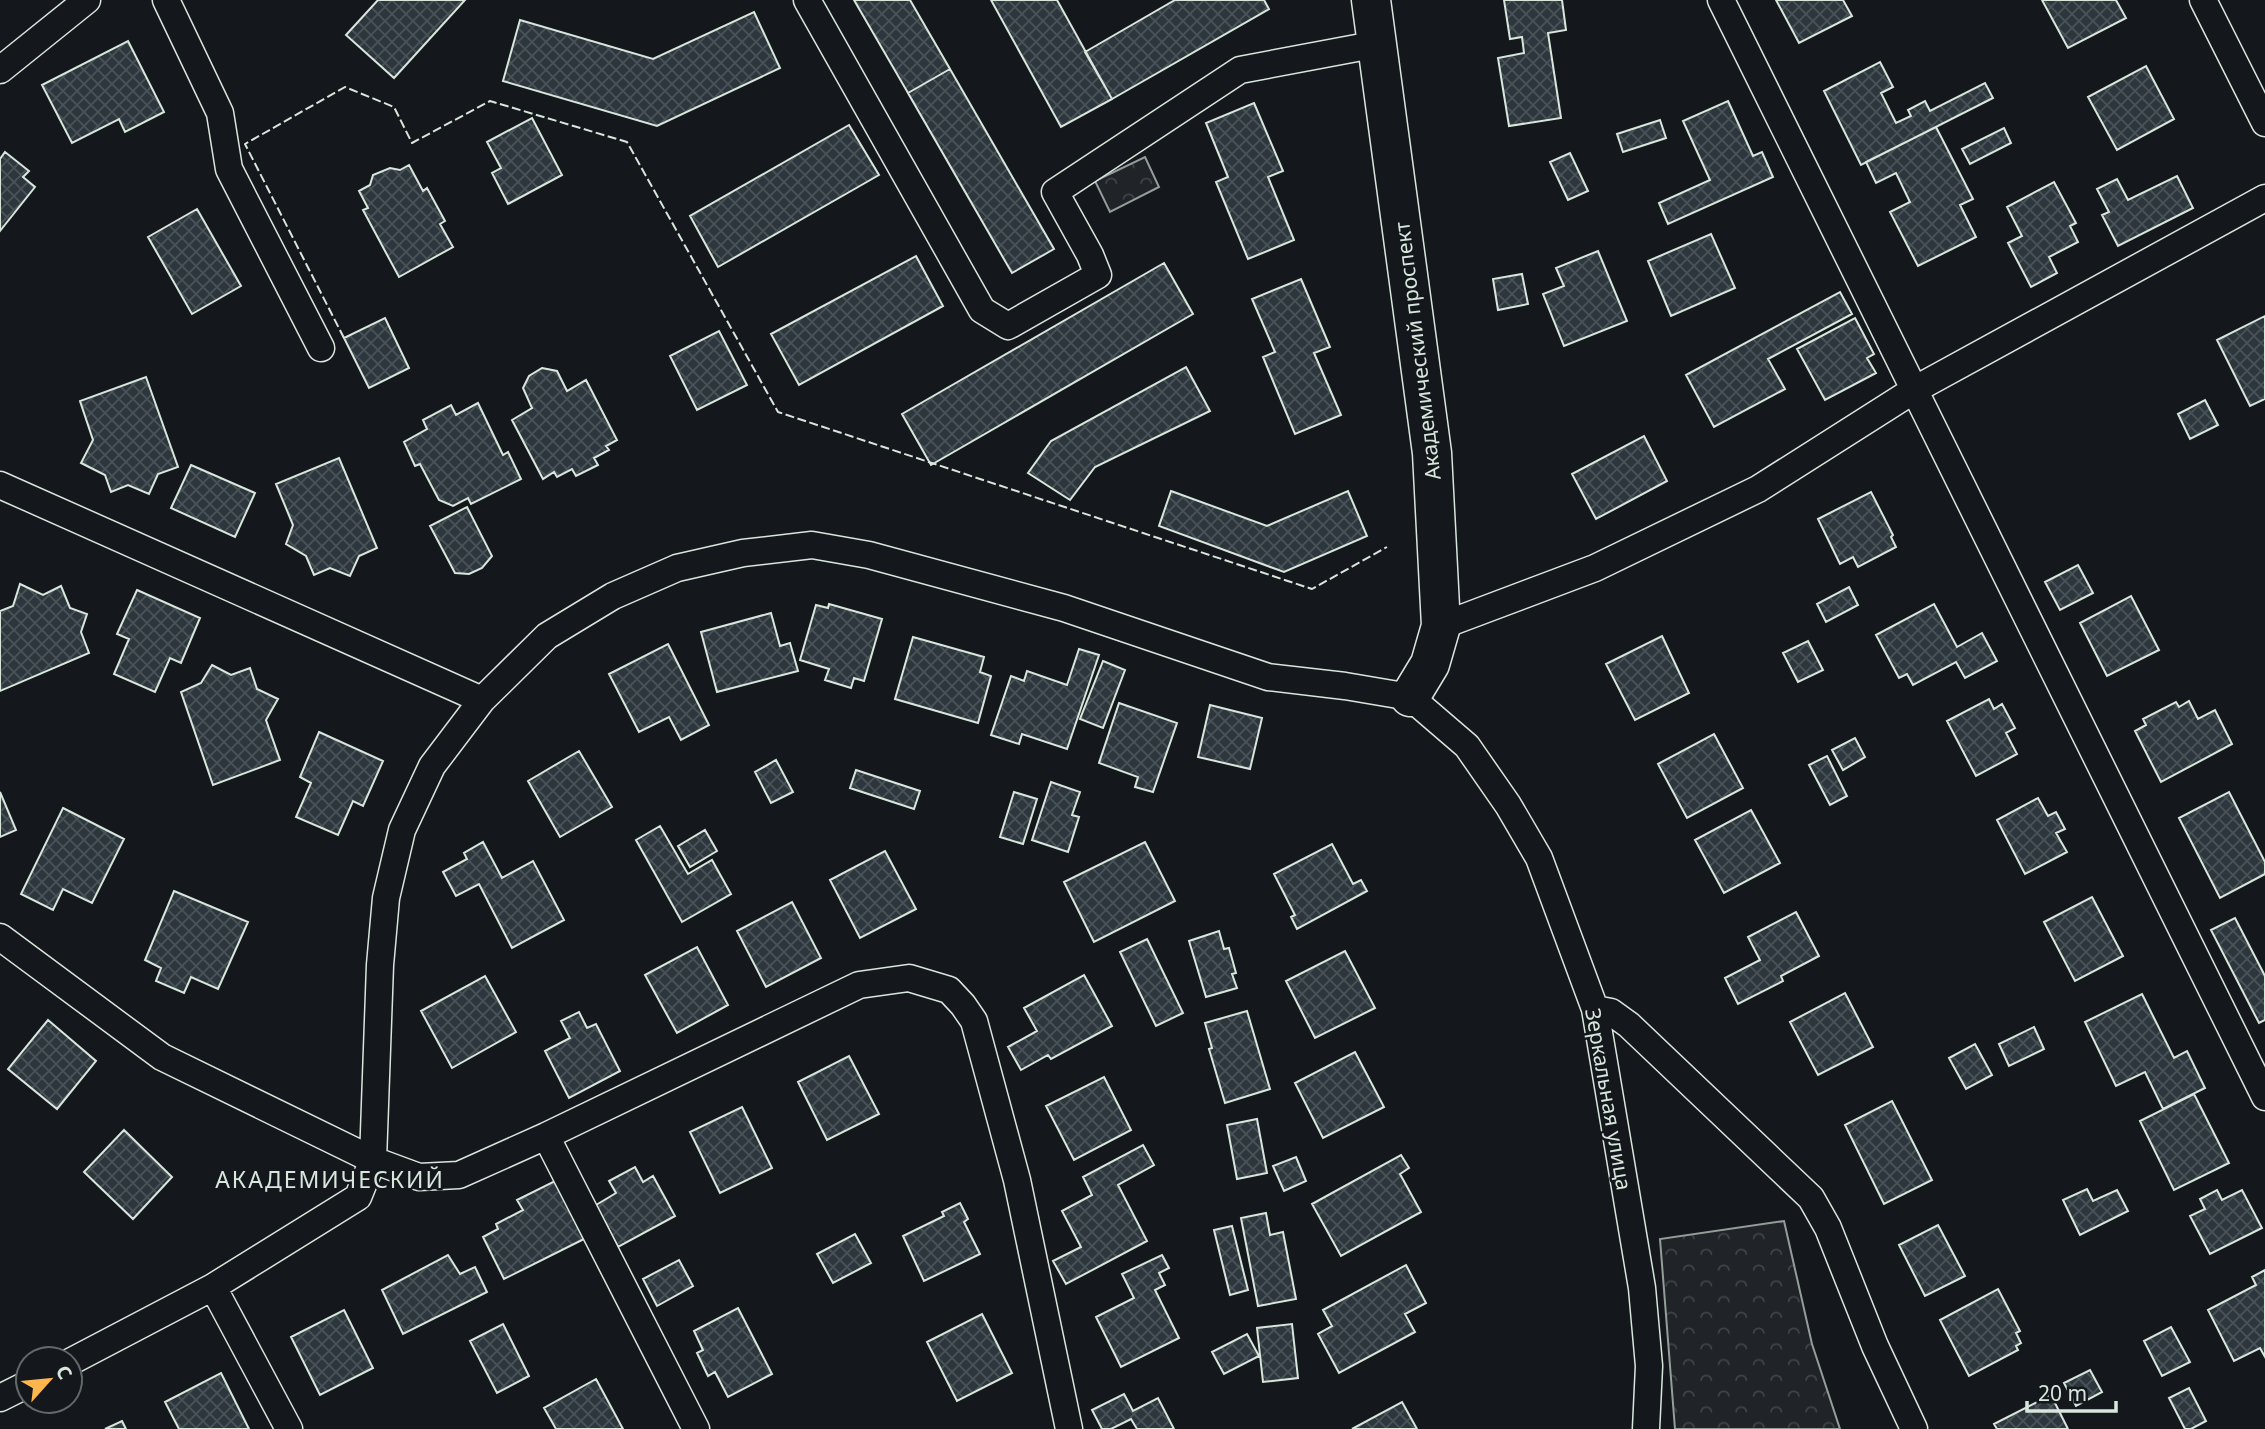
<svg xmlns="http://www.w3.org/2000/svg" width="2265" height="1429" viewBox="0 0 2265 1429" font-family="'Noto Sans',sans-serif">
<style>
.forest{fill:url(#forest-crowns);stroke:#939e99;stroke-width:2}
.building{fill:url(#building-cross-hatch);stroke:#d8e6dc;stroke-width:2}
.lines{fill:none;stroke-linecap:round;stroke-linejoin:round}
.street-casing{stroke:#d8e6dc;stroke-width:29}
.secondary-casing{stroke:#d8e6dc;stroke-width:41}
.street{stroke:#14181c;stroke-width:26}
.secondary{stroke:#14181c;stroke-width:38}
.fence{stroke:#d8e6dc;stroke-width:2;stroke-dasharray:9 3.5;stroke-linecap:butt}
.labels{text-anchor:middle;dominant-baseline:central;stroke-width:5;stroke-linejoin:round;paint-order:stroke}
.street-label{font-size:21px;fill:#d8e6dc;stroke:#14181c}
.neighbourhood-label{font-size:23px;letter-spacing:2px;fill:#d8e6dc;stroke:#14181c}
</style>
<defs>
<pattern id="forest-crowns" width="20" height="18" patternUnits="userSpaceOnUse" patternTransform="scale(1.75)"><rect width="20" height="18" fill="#202428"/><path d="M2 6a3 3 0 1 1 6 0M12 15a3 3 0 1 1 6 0" fill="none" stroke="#404447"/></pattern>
<pattern id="building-cross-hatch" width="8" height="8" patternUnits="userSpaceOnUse" patternTransform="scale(1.75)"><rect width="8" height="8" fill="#2c363c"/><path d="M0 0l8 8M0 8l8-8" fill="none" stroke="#4a5358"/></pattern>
</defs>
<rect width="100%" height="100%" fill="#14181c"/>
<!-- forest -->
<path class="forest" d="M1145 157 1159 187 1110 212 1095 181Z
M1784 1221 1812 1344 1840 1429H1675L1660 1239Z"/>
<!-- building -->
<path class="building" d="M378 0H465L394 78 346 35Z
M854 0H910L950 69 908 93Z
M991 0H1057L1112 99 1061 127Z
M1175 0H1264L1269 9 1112 99 1085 52Z
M1504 0H1562L1566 30 1548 33 1561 118 1509 126 1498 58 1524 53 1522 37 1510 39Z
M1776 0H1843L1852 16 1799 43Z
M2042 0H2116L2126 18 2068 48Z
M754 12 780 68 657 126 503 81 520 20 653 59Z
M128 41 164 112 125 132 119 119 72 143 42 85Z
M1880 62 1893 87 1881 93 1896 123 1911 116 1908 110 1925 101 1930 111 1985 83 1993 98 1861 165 1824 91Z
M2146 66 2174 119 2117 150 2088 97Z
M950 69 1054 249 1012 273 908 93Z
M1728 101 1753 156 1762 152 1773 177 1668 224 1659 203 1710 180 1683 121Z
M1254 103 1283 171 1268 177 1294 240 1248 259 1216 182 1228 177 1206 123Z
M532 118 562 175 508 204 492 173 501 168 487 142Z
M1660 120 1666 138 1623 152 1617 134Z
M849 125 879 175 718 267 690 216Z
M1936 127 1973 199 1960 205 1976 237 1918 266 1890 212 1910 202 1896 173 1876 183 1866 162Z
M2004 128 2011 143 1970 164 1962 149Z
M5 152 29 171 23 177 35 187 0 231V159Z
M1570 153 1588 191 1568 200 1550 162Z
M409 165 423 191 427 188 445 221 440 224 453 247 399 277 363 210 368 208 359 191 370 185 373 175 390 168 400 170Z
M2177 176 2193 208 2118 246 2102 215 2109 212 2097 189 2117 179 2128 200Z
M2054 182 2076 223 2070 226 2078 242 2049 257 2057 273 2031 287 2008 243 2022 236 2007 207Z
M197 209 241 286 192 314 148 237Z
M1711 234 1735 288 1671 316 1648 261Z
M1598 251 1627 321 1564 346 1543 294 1564 286 1556 268Z
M916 256 943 306 799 385 771 334Z
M1164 263 1193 314 931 465 902 414Z
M1522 274 1528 304 1498 310 1493 279Z
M1301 279 1330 347 1314 353 1341 415 1295 434 1263 357 1275 352 1252 299Z
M1840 292 1852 314 1768 359 1785 389 1714 427 1686 375Z
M2265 316V399L2250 406 2217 340Z
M385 318 409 368 369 388 344 338Z
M1855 318 1874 354 1867 358 1876 373 1825 400 1797 349Z
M719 331 747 385 697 410 670 356Z
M1186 367 1210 411 1095 467 1070 500 1028 473 1051 441Z
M542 368 557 371 567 391 586 380 617 440 606 446 609 450 594 458 598 465 576 476 572 469 557 477 554 472 543 479 512 420 532 408 523 388 529 376Z
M146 377 178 467 158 474 149 494 128 485 111 492 105 475 81 463 93 440 80 401Z
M2205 400 2218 425 2190 439 2178 414Z
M478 403 503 455 508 452 521 479 471 504 468 498 453 506 439 500 420 464 415 466 404 442 427 429 423 420 451 405 456 415Z
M1644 436 1667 481 1596 519 1572 474Z
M339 458 377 548 359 556 350 576 330 568 314 575 306 556 286 544 293 525 276 484Z
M191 465 255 493 235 537 171 508Z
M1171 491 1267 526 1348 491 1367 536 1284 572 1159 526Z
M1871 492 1893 535 1891 537 1896 547 1858 567 1853 557 1840 564 1818 519Z
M467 507 492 556 482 568 469 574 455 573 430 526Z
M2078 565 2093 593 2060 610 2045 582Z
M20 584 43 595 61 586 70 608 87 614 81 632 89 653 0 691V611L13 606Z
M1849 587 1858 605 1826 622 1817 604Z
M137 590 200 618 181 663 170 658 155 692 114 674 129 639 117 634Z
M2131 596 2159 650 2107 676 2080 623Z
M829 604 882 619 864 681 854 678 851 688 825 680 829 669 800 660 816 605 828 608Z
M1934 604 1957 647 1982 633 1997 661 1965 678 1956 662 1913 685 1907 674 1899 678 1876 635Z
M771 613 780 646 790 643 798 671 717 692 701 632Z
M1662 636 1689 693 1635 720 1606 664Z
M913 637 984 657 980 672 991 676 978 723 895 699Z
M1808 641 1823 670 1798 682 1783 653Z
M668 644 709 725 681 740 669 717 639 732 609 674Z
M1079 649 1099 655 1067 749 1022 734 1019 744 991 735 1011 676 1024 681 1027 671 1067 685Z
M1103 661 1125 670 1103 728 1080 719Z
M212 665 231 675 250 668 257 689 278 699 266 720 280 760 213 785 181 692 201 683Z
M1989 699 1994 709 2002 704 2015 728 2006 733 2017 754 1976 776 1947 721Z
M2189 701 2198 719 2215 710 2232 744 2161 782 2135 731 2146 725 2143 719 2176 702 2179 707Z
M1119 703 1177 723 1153 792 1135 787 1138 777 1099 763Z
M1210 705 1262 718 1250 769 1198 757Z
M319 732 383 761 363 806 353 801 338 835 296 817 311 783 300 777Z
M1714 734 1743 788 1687 818 1658 764Z
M1855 738 1865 757 1843 770 1832 750Z
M579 751 612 807 560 837 528 781Z
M1827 756 1847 796 1830 805 1809 765Z
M776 760 793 792 771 803 755 772Z
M856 770 920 791 914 809 850 788Z
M1051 782 1080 792 1072 815 1079 817 1068 852 1032 840Z
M0 792 16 830 0 837Z
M1014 792 1037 799 1023 844 1000 837Z
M2229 792 2265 862V874L2220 898 2179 818Z
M2038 798 2048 816 2056 812 2065 829 2056 833 2067 852 2025 874 1997 820Z
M63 808 124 839 92 903 63 889 53 910 21 894Z
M1751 810 1780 863 1724 893 1695 840Z
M660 826 688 874 712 860 731 894 682 922 636 840Z
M705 830 717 851 690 867 678 846Z
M483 842 502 878 533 861 564 920 512 948 479 884 456 896 443 872 467 859 464 853Z
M1145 842 1175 901 1094 942 1064 882Z
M1332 844 1353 884 1361 880 1367 891 1297 929 1291 917 1295 915 1274 874Z
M885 851 916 909 860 938 830 880Z
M174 891 248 922 218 989 191 977 184 993 156 981 161 968 145 960Z
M2092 897 2123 956 2075 981 2044 922Z
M792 902 821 958 766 987 737 931Z
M1796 912 1819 956 1781 976 1783 981 1738 1004 1725 978 1760 960 1748 937Z
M2235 918 2265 976V1020L2259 1023 2211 930Z
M1219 931 1224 949 1229 948 1236 973 1232 974 1237 988 1206 997 1189 941Z
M1147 939 1183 1013 1156 1026 1120 952Z
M697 947 728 1005 677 1033 645 975Z
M1345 951 1375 1008 1315 1038 1286 981Z
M1084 975 1112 1026 1051 1059 1048 1055 1021 1070 1008 1047 1037 1031 1024 1008Z
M485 976 516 1032 452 1068 421 1011Z
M1845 993 1873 1047 1818 1075 1790 1022Z
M2142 994 2174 1058 2187 1051 2205 1088 2163 1109 2145 1072 2116 1086 2085 1022Z
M1247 1011 1270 1089 1225 1103 1209 1049 1212 1048 1205 1023Z
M579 1012 587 1028 596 1024 620 1071 569 1098 545 1051 570 1038 561 1021Z
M48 1020 96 1061 57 1109 8 1069Z
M2034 1027 2044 1049 2009 1066 1999 1044Z
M1975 1044 1992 1075 1966 1089 1949 1058Z
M1355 1052 1384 1107 1323 1138 1295 1083Z
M849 1056 879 1114 827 1140 798 1082Z
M1104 1077 1131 1130 1074 1160 1046 1106Z
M2194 1094 2229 1163 2174 1190 2140 1121Z
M1892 1101 1932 1180 1884 1204 1845 1125Z
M742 1107 772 1168 720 1193 690 1132Z
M1257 1119 1267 1173 1237 1179 1227 1125Z
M124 1130 172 1177 133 1219 84 1172Z
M1143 1145 1154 1165 1118 1185 1147 1241 1066 1284 1053 1261 1081 1247 1062 1211 1092 1195 1083 1177Z
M1401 1155 1409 1168 1400 1174 1421 1212 1341 1256 1312 1204Z
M1296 1157 1306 1181 1284 1191 1273 1166Z
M635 1167 643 1182 653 1176 675 1216 618 1247 596 1205 616 1193 609 1181Z
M555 1181 584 1239 504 1279 483 1237 498 1229 496 1224 523 1210 517 1200Z
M2087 1189 2093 1201 2117 1190 2128 1211 2080 1235 2063 1200Z
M2217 1190 2222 1200 2242 1190 2262 1228 2210 1254 2190 1216 2205 1209 2200 1199Z
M960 1203 968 1219 964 1222 980 1254 924 1281 903 1236 944 1216 942 1212Z
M1266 1213 1270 1235 1283 1232 1296 1299 1258 1306 1241 1218Z
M1938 1225 1965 1276 1925 1296 1899 1245Z
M1232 1226 1248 1290 1230 1295 1214 1230Z
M855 1234 871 1263 833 1283 817 1254Z
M448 1255 460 1274 475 1267 487 1292 403 1334 382 1290Z
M1162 1255 1169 1268 1159 1273 1165 1285 1155 1290 1179 1338 1121 1367 1096 1317 1134 1298 1122 1274Z
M679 1260 693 1286 657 1306 643 1279Z
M1406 1265 1426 1303 1405 1314 1415 1332 1339 1373 1318 1334 1332 1326 1323 1310Z
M2265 1270V1357L2260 1348 2234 1361 2208 1310 2256 1285 2252 1277Z
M1998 1289 2020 1331 2016 1333 2021 1343 2016 1346 2018 1350 1969 1376 1940 1320Z
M738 1308 772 1374 728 1397 715 1372 708 1376 697 1353 703 1350 694 1331Z
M344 1310 373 1368 320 1395 291 1337Z
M982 1314 1012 1373 957 1401 927 1342Z
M503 1324 529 1376 497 1393 470 1341Z
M1292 1324 1298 1378 1263 1382 1257 1328Z
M2171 1327 2190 1362 2162 1376 2144 1341Z
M1247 1334 1259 1356 1224 1374 1212 1352Z
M2090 1370 2102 1392 2076 1406 2064 1383Z
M221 1373 249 1429H179L165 1402Z
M596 1379 623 1429H556L544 1408Z
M2189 1388 2206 1421 2191 1429H2185L2169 1398Z
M1124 1394 1133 1411 1158 1398 1174 1429H1137L1131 1419 1111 1429H1102L1092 1410Z
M2051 1395 2068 1429H1997L1994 1424Z
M1402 1402 1417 1429H1352Z
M122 1421 126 1429H105Z"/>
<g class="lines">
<defs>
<path id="street" d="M166 0 220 113 229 169 321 348
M807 0 982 310 1008 326 1098 275 1090 255 1055 192 1240 70 1378 44
M1721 0 2265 1097
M2203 0 2265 123
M0 70 87 0
M0 485 482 700
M1441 626 1595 568 1758 489 1914 390 2265 198
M0 937 162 1057 373 1160 419 1177 459 1175 546 1136 859 985 909 978 949 990 963 1005 974 1021 1017 1180 1069 1429
M1595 1009 1611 1012 1629 1025 1811 1198 1828 1228 1875 1346 1914 1429
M546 1136 696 1429
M213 1287 289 1429
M70 1362 213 1287 358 1197 373 1160 380 965 386 898 402 830 432 766 482 700 547 636 613 596 677 568 743 553 812 545 869 555 1064 608 1268 677 1345 686 1410 697 1467 746 1508 805 1539 858 1595 1009 1642 1288 1649 1366 1646 1429
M0 1398 28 1384"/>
<path id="secondary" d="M1371 0 1432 453 1441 626 1430 664 1410 697"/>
</defs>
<!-- street casing -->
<use href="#street" class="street-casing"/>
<!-- secondary casing -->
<use href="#secondary" class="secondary-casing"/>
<!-- street -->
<use href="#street" class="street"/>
<!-- secondary -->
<use href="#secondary" class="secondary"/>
<!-- fence -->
<path class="fence" d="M344 338 245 144 345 87 394 107 412 143 490 101 627 142 778 412 1312 589 1387 547"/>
</g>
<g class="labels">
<!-- street labels -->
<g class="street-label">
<text transform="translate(1417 351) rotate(-97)">Академический проспект</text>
<text transform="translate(1609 1099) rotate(80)">Зеркальная улица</text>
</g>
<!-- neighbourhood labels -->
<g class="neighbourhood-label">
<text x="330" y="1179">АКАДЕМИЧЕСКИЙ</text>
</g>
</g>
<!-- north arrow -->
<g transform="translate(49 1380) rotate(63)"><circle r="33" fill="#14181c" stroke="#626a69" stroke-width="2"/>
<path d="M0-5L12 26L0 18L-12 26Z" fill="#ffb74d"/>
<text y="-10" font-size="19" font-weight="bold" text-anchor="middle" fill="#d8e6dc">С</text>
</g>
<!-- scale -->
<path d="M2027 1401v10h89v-10" fill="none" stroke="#d8e6dc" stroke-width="3.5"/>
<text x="2038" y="1401" font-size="21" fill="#d8e6dc" stroke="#14181c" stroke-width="5" paint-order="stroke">20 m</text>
</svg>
